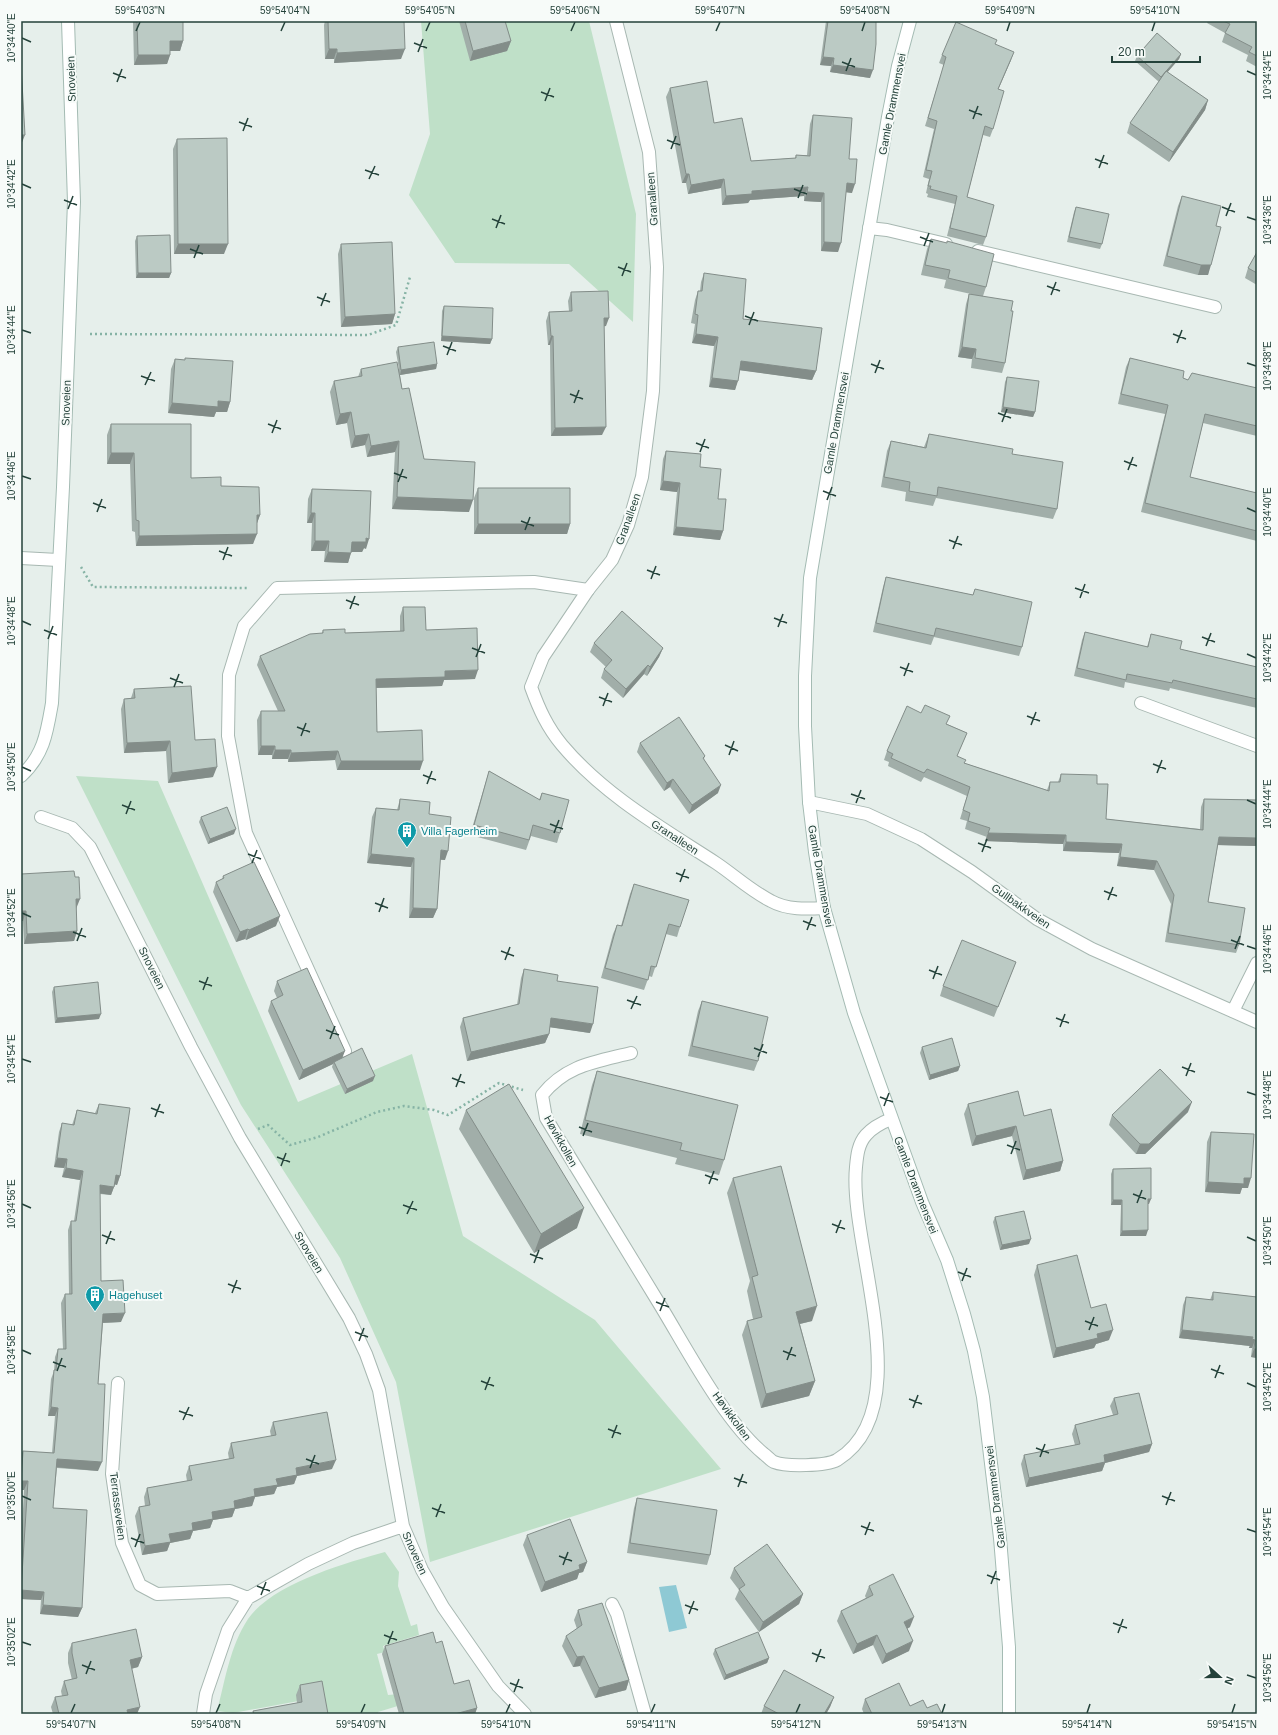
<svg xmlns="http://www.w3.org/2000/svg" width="1278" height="1735" viewBox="0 0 1278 1735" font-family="Arial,sans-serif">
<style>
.green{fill:#bfe0c8}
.water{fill:#8ec9d4}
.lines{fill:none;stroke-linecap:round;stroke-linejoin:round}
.lane-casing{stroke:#a8b8b2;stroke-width:14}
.street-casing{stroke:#a8b8b2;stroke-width:14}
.secondary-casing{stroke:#a4bbb3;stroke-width:14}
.path{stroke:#86b3a5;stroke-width:2.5;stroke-dasharray:2 3;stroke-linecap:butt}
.lane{stroke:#fff;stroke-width:12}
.street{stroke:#fff;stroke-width:12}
.secondary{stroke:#fff;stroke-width:12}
.wall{fill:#a1aea9}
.shaded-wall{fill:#838d89}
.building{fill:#bbcac4;stroke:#838d89}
.ticks{fill:none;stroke:#24423a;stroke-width:1.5}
.labels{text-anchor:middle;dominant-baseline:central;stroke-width:4;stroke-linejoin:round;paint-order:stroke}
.street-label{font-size:11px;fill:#24423a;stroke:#f7fbf9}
.culture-label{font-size:11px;fill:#0d838f;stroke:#f7fbf9;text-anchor:start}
.neatline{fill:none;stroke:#24423a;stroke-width:1.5}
.ticks-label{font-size:10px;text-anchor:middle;fill:#24423a}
</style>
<rect width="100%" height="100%" fill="#e6efeb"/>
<!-- green -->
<path class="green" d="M421 21H589L636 214 633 322 569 264 455 263 409 195 430 134Z
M76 776 158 781 298 1102 412 1054 463 1236 595 1320 721 1469 430 1562 396 1382 340 1258 241 1105Z
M385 1552 399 1572 398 1586 411 1626 417 1624 419 1635 383 1646 385 1652 377 1654 388 1695 400 1694 401 1705 378 1712V1714H318L315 1698 233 1713 217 1711C225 1681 230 1646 248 1619 272 1584 345 1563 385 1552Z"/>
<!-- water -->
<path class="water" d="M676 1585 687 1628 669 1632 659 1587Z"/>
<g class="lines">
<defs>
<path id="lane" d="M869 228 887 230 946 244
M978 251 1215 307
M1141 703 1257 746
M1233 1011 1257 963
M345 1051 246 833 228 736 229 675 244 626 277 588 534 582 588 590
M612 1604 617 1614 645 1714"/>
<path id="street" d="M616 21 649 152 657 267 653 391 642 477 628 525 612 560 588 590 543 657 531 687C539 709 547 727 562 745 604 795 662 828 716 863 734 875 751 891 771 901 787 910 807 909 824 908
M21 558 58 560
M809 802 867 814 921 839 972 872 1037 919 1092 949 1257 1022
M41 817 72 828 90 847 191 1047 240 1138 349 1318 366 1354 379 1390 403 1526 422 1570 443 1607 498 1686 525 1714
M631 1053C595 1062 566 1065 542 1095L546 1118C583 1179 620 1239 657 1300 686 1347 723 1420 764 1454 767 1456 771 1461 774 1462 786 1467 826 1466 837 1460 921 1409 848 1244 856 1167 857 1156 858 1144 866 1135 873 1127 881 1123 891 1119
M118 1383 112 1474 122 1543 140 1585 157 1594 230 1591 248 1598
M203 1714 206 1694 228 1630 248 1598 308 1564 353 1543 403 1526"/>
<path id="secondary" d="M910 21 898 66 888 117 810 578 805 676V726L809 802 815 852 824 908 854 1013 922 1202 947 1260 964 1314 974 1351 983 1397 1000 1538 1009 1647V1714
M21 776C44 755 47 732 52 703L63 487 74 202 68 21"/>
</defs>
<!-- lane casing -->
<use href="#lane" class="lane-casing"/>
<!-- street casing -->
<use href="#street" class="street-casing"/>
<!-- secondary casing -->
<use href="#secondary" class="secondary-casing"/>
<!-- path -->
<path class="path" d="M90 334 368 335 396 325 410 277
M81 567 93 587 249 588
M258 1129 268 1125 290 1145 318 1137 377 1112 404 1106 434 1110 448 1115 499 1083 523 1090"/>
<!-- lane -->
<use href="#lane" class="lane"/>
<!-- street -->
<use href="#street" class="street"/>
<!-- secondary -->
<use href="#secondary" class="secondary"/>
</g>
<!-- wall -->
<path class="wall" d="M133 21H183V41L180 51H170V55L167 64 134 65Z
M325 21H404L401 59 334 63V59H325L324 25Z
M459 21H505L511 41 507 51 470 61Z
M826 21H876L870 78 830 72 831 66 820 65Z
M1208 21H1257V67L1246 61 1248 55 1222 42 1225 33 1207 23Z
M995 44 1011 60 998 89 993 129 990 137 983 135 967 197 986 237 983 245 947 236 955 204 927 197 928 194 926 193 929 179 923 177 934 129 925 126 944 65 939 63 942 55Z
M1181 54 1179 59 1167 72 1208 100 1205 110 1169 162 1127 133 1130 123 1161 79 1159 82 1135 61 1137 56Z
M670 88 714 123 751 161 795 158 796 155H807L810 124 813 115 849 159 852 193 846 192 838 252 821 251V202L804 201V196L750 200 748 203 722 205 721 188 688 194 686 183H682L666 97Z
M177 139 224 254H174L173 149Z
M1182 196 1216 226 1208 275H1198L1163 266 1178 206Z
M1076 207 1102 244 1100 249 1067 242 1074 212Z
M137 236 171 273 169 278H136L135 241Z
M931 239 986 287 983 296 1005 363 1002 373 971 368 972 359 958 357 966 304 969 294H971L944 288 946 280 921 275 927 249Z
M341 244 395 314 392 324 341 327 338 254Z
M1257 252V285L1245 278 1248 268Z
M704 273 743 319 816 371 812 380 740 370 735 390 709 387 714 346 692 343 695 324 691 323 695 300 698 291H700L701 282Z
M571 292 606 326H604L602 435 551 436 550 345H548L546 321 549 312 569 311 568 301Z
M444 306 492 339 490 344 441 341 442 311Z
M398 347 437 364 436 369 400 375 402 389 424 459 469 512 392 509 395 452 367 457 365 445 351 448 347 423 336 425 330 392 334 381 358 377 361 369H399L396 352Z
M185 358 230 402 227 412H216L214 417 168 413 171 369 175 359 185 360Z
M1130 358 1188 380 1257 388V436L1203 423 1190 477 1257 493V541L1141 512 1165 414 1118 404 1126 367Z
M1007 377 1035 412 1033 417 1001 412 1005 382Z
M111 424 191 478 221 486 260 515 257 523 253 544 136 546 135 532 132 531 130 464H107V435Z
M929 434 1012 454 1057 509 1053 519 936 498 933 506 905 501 906 492 881 487 887 451 891 441 924 447Z
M666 451 700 467 718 499 723 531 720 540 673 535 677 492 660 490 663 459Z
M478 488 570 524 567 534H474V498Z
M312 489 366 549 364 548 362 552H351L348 563 324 562 325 551H311L312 523H307L308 499Z
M886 577 973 595 975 589 1022 647 1019 656 934 637 931 645 873 632 883 587Z
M403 607 475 679 444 680 442 686 376 688 377 732 420 770H337L335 760 288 762V759H272V755H258L257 720 261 711H278L257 665 260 656 322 633 323 630 345 633 400 631V616Z
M1085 632 1147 647 1151 634 1180 649 1257 667V708L1170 688 1169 691 1125 682 1124 688 1074 676 1082 640Z
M594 643 663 648 659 657 647 676 644 674 623 698 601 678 604 669 606 667 590 652Z
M134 689 195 740 213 777 168 783 166 751 124 753 121 709 124 699 131 698Z
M947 724 967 733 957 756 964 763 1047 790 1050 782H1058L1061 774 1097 784 1106 819 1200 829 1201 807 1204 799 1257 800V846L1218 845 1208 902 1239 945 1236 953 1165 942 1171 904 1154 870 1117 866 1119 853 1063 851V844L985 841 987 837 965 829 967 821 960 819 967 796 924 777 921 782 888 766 889 762 884 760 887 751Z
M640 743 705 756 704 759 718 793 689 814 670 787 664 791 637 752Z
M489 771 539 800 542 793 560 833 557 843 531 836 526 850 470 835 486 781Z
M400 799 429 814 445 860H440L437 909 433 918H409L411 867 367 863 372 817 376 808 397 810Z
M201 817 234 834 208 844 199 822Z
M21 874 76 909 77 931 74 941 24 944 23 921H21Z
M223 876 276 926 246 940 245 939 236 942 213 892 216 882 222 879Z
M634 884 680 927 677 937 666 934 652 977 649 976 644 990 601 978 613 934 617 925 621 926 630 894Z
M1016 962 994 1017 940 996 943 986Z
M524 969 557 981 590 1033 550 1027 549 1034 545 1043 467 1061 460 1027 463 1018 517 1005 521 978Z
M277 981 342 1058 373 1081 345 1094 332 1067 333 1064 299 1080 268 1011 271 1001 277 998 274 991Z
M54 987 99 1019 55 1023 52 992Z
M702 1001 758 1061 754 1071 688 1056 698 1011Z
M922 1047 960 1066 958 1071 929 1080 920 1053Z
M597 1071 724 1160 719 1175 675 1164 677 1158 580 1134 592 1085Z
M99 1104 120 1176 117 1185 115 1184 111 1195 100 1194 101 1281 121 1322 103 1323 98 1384V1471L57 1468 53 1508 82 1608 78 1617 40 1614 41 1600 21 1599V1547L24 1490H21V1456L23 1451 52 1453 55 1416H48L51 1379 54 1371 55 1357 58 1349H63L61 1303 65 1294H69L68 1230 71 1221H74L80 1180 62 1177 64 1168 54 1167 59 1132 62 1123 72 1125 77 1110 95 1113Z
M968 1104 1024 1116 1063 1161 1060 1171 1023 1180 1012 1136 972 1146 964 1114Z
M466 1110 577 1228 534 1253 459 1129Z
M1188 1112 1145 1154H1136L1109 1125 1112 1115Z
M1211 1132 1248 1188H1242L1240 1194 1205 1192 1207 1142Z
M1113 1169 1149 1204H1148L1146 1236H1120L1121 1205H1111V1174Z
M733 1178 812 1321 800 1324 815 1381 809 1396 761 1408 742 1335 747 1321 753 1319 747 1291 750 1281 727 1193Z
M995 1217 1029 1244 1000 1250 993 1222Z
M1037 1265 1091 1308 1109 1340 1096 1344 1094 1348 1053 1358 1034 1275Z
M1213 1292 1257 1297V1358L1251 1357 1252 1348H1249L1250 1346 1179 1338 1183 1305 1186 1297 1210 1300Z
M1114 1398 1152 1444 1149 1452 1105 1463 1102 1471 1026 1487 1021 1464 1024 1455 1075 1445 1072 1434 1075 1425 1113 1415 1110 1406Z
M273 1422 332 1469 297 1476 294 1484 277 1487 274 1494 255 1497 252 1506 235 1509 232 1517 213 1520 210 1528 193 1531 190 1539 170 1543 167 1551 142 1555 135 1516 139 1507 145 1506 144 1497 147 1488 187 1481 186 1475 189 1466 229 1459 228 1453 231 1443 271 1436 270 1431Z
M637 1498 710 1555 707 1565 627 1553 634 1508Z
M527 1535 587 1562 583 1572 579 1573 577 1579 541 1592 523 1545Z
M734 1568 803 1594 799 1604 759 1632 735 1599 739 1590 730 1578Z
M869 1586 910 1627 907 1629 909 1651 882 1664 873 1645 853 1654 837 1621 841 1611 866 1598 865 1596Z
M578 1610 629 1680 626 1690 595 1698 580 1666 573 1667 562 1646 566 1636 577 1629 574 1620Z
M72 1643 142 1657 138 1667 131 1669 137 1714H53L51 1707 55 1697 62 1696 61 1691 64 1681 72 1680 68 1663V1653Z
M436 1643 454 1684 477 1708 475 1714H399L382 1654 385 1646Z
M715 1649 769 1658 767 1663 724 1680 713 1654Z
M300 1685 328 1714H252L253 1711 297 1703 296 1695Z
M834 1697 830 1707 826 1714H761L764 1706Z
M865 1699 910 1706 942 1714H864L862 1709Z"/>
<!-- shaded-wall -->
<path class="shaded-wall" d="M170 41H183L180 51H167Z
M511 41 507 51 470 61 473 51Z
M329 49H337L334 59H325Z
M405 49 401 59 334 63 337 53Z
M1014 52 1011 60 995 97 998 89Z
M1181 54 1179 59 1159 82 1161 77Z
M138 55H170L167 64 134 65Z
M823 57 834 58 831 66 820 65Z
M833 65 873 70 870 78 830 72Z
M1208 100 1205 110 1169 162 1173 152Z
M21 135H25L21 145Z
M686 174H689L686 183H682Z
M724 179 721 188 688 194 691 185Z
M847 183 855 184 852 193 844 192Z
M808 187 804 196 750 200 748 203 722 205 726 196 752 191Z
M807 192 824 193 821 202 804 201Z
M824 242 841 243 838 252 821 251Z
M178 244H228L224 254H174Z
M1201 265H1211L1208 275H1198Z
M138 273H171L169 278H136Z
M395 314 392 324 341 327 345 317Z
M604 318H609L606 326 601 327Z
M696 334 718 337 714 346 692 343Z
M442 336 492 339 490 344 441 341Z
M551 336H553L550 345H548Z
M962 347 976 349 972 359 958 357Z
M741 361 816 371 812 380 738 370Z
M437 364 436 369 400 375 401 370Z
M712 378 738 381 735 390 709 387Z
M218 401 230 402 227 412H216L214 417 168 413 172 403Z
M1003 407 1035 412 1033 417 1001 412Z
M351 412 347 423 336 425 340 414Z
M606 427 602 435 551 436 555 428Z
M369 434 365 445 351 448 355 436Z
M399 441 395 452 367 457 371 446Z
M111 453H134L130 464H107Z
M663 481 680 483 677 492 660 490Z
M397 497 473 500 469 512 392 509Z
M311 513H315L312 523H307Z
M257 515H260L256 526Z
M478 524H570L567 534H474Z
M676 527 723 531 720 540 673 535Z
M257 534 253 544 136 546 139 536Z
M366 538 369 539 366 549 364 548 362 552H348L352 542Z
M315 541H329L325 551H311Z
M328 552 351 553 348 563 324 562Z
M663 648 659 657 647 676 650 667Z
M648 665 644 674 623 698 626 689Z
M478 670 475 679 444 680 442 686 372 688 376 679 445 671Z
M170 741 166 751 124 753 127 743Z
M261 746H275L272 755H258Z
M275 750H291L288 759H272Z
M338 751 335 760 288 762 291 753Z
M341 761H423L420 770H337Z
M217 767 213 777 168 783 172 773Z
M673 779 670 787 664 791 667 783Z
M721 785 718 793 689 814 692 805Z
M236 829 234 834 208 844 210 839Z
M988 833 1066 835 1063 844 985 841Z
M1219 837 1257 838V846L1216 845Z
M1066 842 1122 844 1119 853 1063 851Z
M441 850 448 851 445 860 437 859Z
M371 854 414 858 411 867 367 863Z
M1120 857 1157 861 1154 870 1117 866Z
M76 899H80L76 909Z
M413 908 437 909 433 918H409Z
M21 911H26L23 921H21Z
M280 916 276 926 246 940 249 930Z
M248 929 245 939 236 942 240 932Z
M77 931 74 941 24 944 27 934Z
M101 1014 99 1019 55 1023 57 1018Z
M551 1018 593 1024 590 1033 548 1027Z
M549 1034 545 1043 467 1061 471 1052Z
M345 1051 341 1061 334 1062 333 1064 299 1080 303 1070Z
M960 1066 958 1071 929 1080 930 1075Z
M375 1076 373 1081 345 1094 347 1089Z
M1192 1102 1188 1112 1145 1154H1136L1140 1144Z
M1016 1126 1012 1136 972 1146 976 1136Z
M57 1158 67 1159 64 1168 54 1167Z
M1063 1161 1060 1171 1023 1180 1026 1170Z
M66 1168 83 1171 80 1180 62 1177Z
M116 1175 120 1176 117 1185 113 1184Z
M1244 1178H1251L1248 1188H1242L1240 1194 1205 1192 1208 1182Z
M100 1185 114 1187 111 1195 97 1193Z
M1148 1199H1151L1149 1204H1146Z
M1113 1200H1122L1121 1205H1111Z
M584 1208 577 1228 534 1253 541 1234Z
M1148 1230 1146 1236H1120L1122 1231Z
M1031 1239 1029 1244 1000 1250 1002 1245Z
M817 1306 812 1321 791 1326 796 1312Z
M125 1313 121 1322 100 1323 103 1314Z
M1113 1330 1109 1340 1096 1344 1094 1348 1053 1358 1056 1348 1097 1334Z
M1182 1330 1253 1337 1250 1346 1179 1338Z
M1252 1339 1255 1340 1252 1348H1249Z
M1254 1349H1257V1358L1251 1357Z
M815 1381 809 1396 761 1408 766 1394Z
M51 1407 58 1408 55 1416H48Z
M1152 1444 1149 1452 1105 1463 1102 1471 1026 1487 1029 1478 1104 1455Z
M57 1459 102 1462 98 1471 54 1467Z
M336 1460 332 1469 297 1476 294 1484 277 1487 274 1494 255 1497 252 1506 235 1509 232 1517 213 1520 210 1528 193 1531 190 1539 170 1543 167 1551 142 1555 145 1546 234 1501 254 1489 276 1479 296 1468Z
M21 1481H28L24 1490H21Z
M587 1562 583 1572 579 1573 577 1579 541 1592 545 1582 579 1565Z
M21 1590 44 1592 41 1600 21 1599Z
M803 1594 799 1604 759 1632 763 1622Z
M43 1605 82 1608 78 1617 40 1614Z
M914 1617 910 1627 900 1632 904 1622Z
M877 1635 873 1645 853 1654 857 1644Z
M913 1641 909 1651 882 1664 886 1654Z
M584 1656 580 1666 573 1667 577 1657Z
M142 1657 138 1667 126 1670 130 1660Z
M769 1658 767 1663 724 1680 726 1675Z
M629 1680 626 1690 595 1698 599 1688Z
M834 1697 830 1707 826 1714H824Z
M140 1707 137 1714H125L127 1710Z
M477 1708 475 1714H455Z"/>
<!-- building -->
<path class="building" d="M137 21H183V41H170V55H138Z
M328 21H404L405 49 337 53V49H329Z
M465 21H505L511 41 473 51Z
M828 21H876V44L873 70 833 65 834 58 823 57Z
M1223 21H1257V56L1249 52 1252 47 1225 33 1230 24Z
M956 22 997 40 995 44 1014 52 998 89 1004 91 993 129 985 126 967 197 994 205 986 237 950 228 957 196 930 189 931 186H928L932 171 926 170 937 121 928 118 946 57 942 55Z
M1157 33 1181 54 1161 77 1137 56Z
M21 65 25 135H21Z
M1166 71 1208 100 1173 152 1130 123Z
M707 81 714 123 742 118 751 161 796 158V155L810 156 813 115 852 118 849 159H857L855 184 847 183 841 243 824 242V193L807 192 808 187 752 191V194L726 196 724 179 691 185 689 174H686L670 88Z
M227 138 228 244H178L177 139Z
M1182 196 1221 206 1216 226 1221 227 1211 265H1201L1167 256Z
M1076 207 1109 214 1102 244 1069 237Z
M170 235 171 273H138L137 236Z
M931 239 947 243V241L994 254 986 287 948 278 950 270 925 265Z
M392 242 395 314 345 317 341 244Z
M1257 252V273L1248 268Z
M704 273 746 279 743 319 822 328 816 371 741 361 738 381 712 378 718 337 696 334 698 315 695 314 698 291H702Z
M608 291 609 318H604L606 427 555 428 553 336H551L549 312 572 311 571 292Z
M969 294 1013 301 1011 311H1013L1005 363 975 358 976 349 962 347Z
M444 306 493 308 492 339 442 336Z
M434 342 437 364 401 370 398 347Z
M185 358 233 361 230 402 218 401V407L172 403 175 359 185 360Z
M1130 358 1184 371 1183 378 1188 380 1192 373 1257 388V426L1205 414 1190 477 1257 493V531L1145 503 1168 405 1121 394Z
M397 362 402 389 409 388 424 459 475 462 473 500 397 497 399 441 371 446 369 434 355 436 351 412 340 414 334 381 362 376 361 369Z
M1007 377 1039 381 1035 412 1003 407Z
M111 424H191V478L221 477V486L259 487 260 515H257V534L139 536V521L136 520 134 453H111Z
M929 434 1013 449 1012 454 1063 462 1057 509 938 487 937 496 909 491 910 482 884 477 891 441 926 448Z
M666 451 701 454 700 467 721 469 718 499H726L723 531 676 527 680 483 663 481Z
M478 488H570V524H478Z
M312 489 371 491 369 539 366 538V542H352L351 553 328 552 329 541H315V513H311Z
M886 577 973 595 975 589 1032 602 1022 647 936 628 934 636 876 623Z
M403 607H425L426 630 477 628 478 670 445 671V677L376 679 377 732 422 730 423 761H341L338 751 291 753V750H275V746H261V711H285L260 656 310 634 323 633V630L345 629V633L404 631Z
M622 611 663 648 650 667 648 665 626 689 604 669 612 660 594 643Z
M1085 632 1148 647 1151 634 1182 641 1180 649 1257 667V699L1173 680 1172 683 1127 674 1126 680 1077 668Z
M191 686 195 740 215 739 217 767 172 773 170 741 127 743 124 699 135 698 134 689Z
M925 705 950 716 946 724 967 733 957 756 966 760 964 763 1049 791 1050 782H1060L1061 774 1097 775V784H1108L1106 819 1203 830 1204 799 1257 800V838L1219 837 1208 902 1245 908 1239 945 1168 933 1174 895 1157 861 1120 857 1122 844 1066 842V835L988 833 990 828 968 821 970 813 963 810 970 787 927 769 924 773 891 758 893 754 887 751 907 706 921 713Z
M679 717 705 756 703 758 721 785 692 805 673 779 667 783 640 743Z
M489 771 540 800 542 793 569 800 560 833 533 825 529 840 474 825Z
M400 799 430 802 429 814 451 817 448 851 441 850 437 909 413 908 414 858 371 854 376 808 399 810Z
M227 807 236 829 210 839 201 817Z
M254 862 280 916 249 930 248 929 240 932 216 882 224 878 223 876Z
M74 871 75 877H79L80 899H76L77 931 27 934 26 911H21V874Z
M634 884 689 900 680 927 669 924 656 967 651 966 648 980 605 968 617 925 622 926Z
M962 940 1016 962 998 1007 943 986Z
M307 968 345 1051 303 1070 271 1001 283 995 277 981Z
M524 969 558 975 557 981 598 987 593 1024 551 1018 549 1034 471 1052 463 1018 519 1004Z
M98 982 101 1014 57 1018 54 987Z
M702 1001 768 1017 758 1061 692 1046Z
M952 1038 960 1066 930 1075 922 1047Z
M362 1048 375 1076 347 1089 334 1062Z
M1160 1069 1192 1102 1149 1144H1140L1112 1115Z
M597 1071 738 1105 724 1160 680 1150 682 1143 585 1120Z
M509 1084 584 1208 541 1234 466 1110Z
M1018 1091 1024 1116 1051 1109 1063 1161 1026 1170 1016 1126 976 1136 968 1104Z
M99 1104 130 1108 120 1176 116 1175 114 1187 100 1185 101 1281 123 1280 125 1313 103 1314 98 1384H105L102 1462 57 1459 53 1508 87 1510 82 1608 43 1605 44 1592 21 1590 28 1481H21L23 1451 54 1453 58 1408 51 1407 54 1370H56L58 1349H66L65 1294H72L71 1221H76L83 1171 66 1168 67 1159 57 1158 62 1123 74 1125 77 1110 97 1114Z
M1211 1132 1254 1134 1251 1178H1244V1184L1208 1182Z
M781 1166 817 1306 796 1312 815 1381 766 1394 747 1321 762 1317 752 1277 758 1275 733 1178Z
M1151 1168V1199H1148V1230L1122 1231V1200H1113V1169Z
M1024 1211 1031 1239 1002 1245 995 1217Z
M1077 1255 1091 1308 1106 1304 1113 1330 1097 1334 1098 1338 1056 1348 1037 1265Z
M1213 1292 1257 1297V1349H1254L1255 1340 1252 1339 1253 1337 1182 1330 1186 1297 1213 1300Z
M1139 1393 1152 1444 1104 1455 1105 1462 1029 1478 1024 1455 1080 1444 1075 1425 1118 1414 1114 1398Z
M327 1412 336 1460 296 1468 297 1475 276 1479 278 1485 254 1489 255 1496 234 1501 235 1508 212 1512 213 1519 192 1523 193 1530 169 1534 171 1542 145 1546 139 1507 150 1505 147 1488 192 1480 189 1466 234 1458 231 1443 276 1435 273 1422Z
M637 1498 717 1510 710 1555 630 1543Z
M570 1519 587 1562 579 1565 580 1569 545 1582 527 1535Z
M767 1544 803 1594 763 1622 739 1589 745 1585 734 1568Z
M893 1574 914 1617 904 1622 913 1641 886 1654 877 1635 857 1644 841 1611 873 1595 869 1586Z
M602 1603 629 1680 599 1688 584 1656 577 1657 566 1636 582 1625 578 1610Z
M136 1629 142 1657 130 1660 140 1707 127 1710 128 1714H59L55 1697 68 1695 64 1681 77 1678 72 1653V1643Z
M433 1632 436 1643 442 1641 454 1684 469 1680 477 1708 455 1714H404L385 1646Z
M758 1632 769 1658 726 1675 715 1649Z
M784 1670 834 1697 824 1714H779L764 1706Z
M322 1681 328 1714H254L253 1711 302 1702 300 1685Z
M899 1683 910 1706 923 1700 927 1708 937 1704 942 1714H872L865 1699Z"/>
<!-- ticks -->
<path class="ticks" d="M136 31 140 22M281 31 285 22M426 31 430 22M571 31 575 22M716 31 720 22M862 31 865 22M1007 31 1010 22M1152 31 1155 22M22 38 31 42M414 43 427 48M418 52 423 39M842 62 855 67M846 71 851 58M1247 71 1256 75M113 73 126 78M117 82 122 69M541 92 554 97M545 101 550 88M969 110 982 115M973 119 978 106M239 122 252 127M243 131 248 118M667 140 680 145M671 149 676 136M1095 159 1108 164M1099 168 1104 155M365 170 379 175M369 179 375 166M22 184 31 188M794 189 807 194M798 198 803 185M64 200 77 205M1222 207 1235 212M68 209 73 196M1226 216 1231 203M1247 217 1256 220M492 219 505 224M496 228 501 215M920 237 933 242M924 246 929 233M190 249 203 254M194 258 199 245M618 267 631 272M622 276 627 263M1047 286 1060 291M1051 295 1056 282M317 297 330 302M321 306 326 293M745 316 758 321M749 325 754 312M22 330 31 333M1173 334 1186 339M1177 343 1182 330M443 346 456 351M447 355 452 342M1247 363 1256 366M871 364 884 369M875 373 880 360M141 376 155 381M145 385 151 372M570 394 583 399M574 403 579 390M998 413 1011 418M1002 422 1007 409M268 424 281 429M272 433 277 420M696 443 709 448M700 452 705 439M1124 461 1137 466M1128 470 1133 457M394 473 407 478M22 476 31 479M398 482 403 469M823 491 836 496M827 500 832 487M93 503 106 508M1247 508 1256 512M97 512 102 499M521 521 534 526M525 530 530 517M949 540 962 545M953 549 958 536M219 551 232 556M223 560 228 547M647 570 660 575M651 579 656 566M1075 588 1089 593M1080 598 1085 584M346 600 359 605M350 609 355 596M774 618 787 623M22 621 31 625M778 627 783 614M44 630 57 635M1202 637 1215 642M48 639 53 626M1206 646 1211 633M472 648 485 653M1247 654 1256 658M476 657 481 644M900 667 913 672M904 676 909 663M170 678 183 683M174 687 179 674M599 697 612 702M603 706 608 693M1027 716 1040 721M1031 725 1036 712M297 727 310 732M301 736 306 723M725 745 738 751M729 755 734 741M1153 764 1166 769M22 767 31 771M1157 773 1162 760M423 775 436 780M427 784 432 771M851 794 865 799M1247 800 1256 804M856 803 861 790M122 805 135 810M126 814 131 801M550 824 563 829M554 833 559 820M978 843 991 848M982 852 987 839M248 854 261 859M252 863 257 850M676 873 689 878M680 882 685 869M1104 891 1117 896M1108 900 1113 887M375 903 388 908M379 912 384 898M22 913 31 917M803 921 816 926M807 930 812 917M73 932 86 937M1231 940 1244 945M77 941 82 928M1247 946 1256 949M1235 949 1240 936M501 951 514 956M505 960 510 947M929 970 942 975M933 979 938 966M199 981 212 986M203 990 208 977M627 1000 641 1005M631 1009 637 996M1056 1018 1069 1023M1060 1027 1065 1014M326 1030 339 1035M330 1039 335 1026M754 1048 767 1053M758 1057 763 1044M22 1059 31 1062M1182 1067 1195 1072M1186 1076 1191 1063M452 1078 465 1083M456 1087 461 1074M1247 1092 1256 1095M880 1097 893 1102M884 1106 889 1093M151 1108 164 1113M155 1117 160 1104M579 1127 592 1132M583 1136 588 1123M1007 1145 1020 1150M1011 1154 1016 1141M277 1157 290 1162M281 1166 286 1153M705 1175 718 1180M709 1184 714 1171M1133 1194 1146 1199M1137 1203 1142 1190M22 1204 31 1208M403 1205 417 1210M407 1214 413 1201M832 1224 845 1229M836 1233 841 1220M102 1235 115 1240M1247 1237 1256 1241M106 1244 111 1231M530 1254 543 1259M534 1263 539 1250M958 1272 971 1277M962 1281 967 1268M228 1284 241 1289M232 1293 237 1280M656 1302 669 1307M660 1311 665 1298M1085 1321 1098 1326M1089 1330 1094 1317M355 1332 368 1337M359 1341 364 1328M22 1350 31 1354M783 1351 796 1356M787 1360 792 1347M53 1362 66 1367M1211 1369 1224 1374M57 1371 62 1358M1215 1378 1220 1365M481 1381 494 1386M1247 1383 1256 1387M485 1390 490 1377M909 1399 922 1404M913 1408 918 1395M179 1411 193 1416M183 1420 189 1407M608 1429 621 1434M612 1438 617 1425M1036 1448 1049 1453M1040 1457 1045 1444M306 1459 319 1464M310 1468 315 1455M734 1478 747 1483M738 1487 743 1474M22 1496 31 1500M1162 1496 1175 1501M1166 1505 1171 1492M432 1508 445 1513M436 1517 441 1504M861 1526 874 1531M1247 1529 1256 1532M865 1535 870 1522M131 1538 144 1543M135 1547 140 1534M559 1556 572 1561M563 1565 568 1552M987 1575 1000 1580M991 1584 996 1571M257 1586 270 1591M261 1595 266 1582M685 1605 698 1610M689 1614 694 1601M1113 1623 1127 1628M1118 1633 1123 1619M384 1635 397 1640M22 1642 31 1645M388 1644 393 1631M812 1653 825 1658M816 1662 821 1649M82 1665 95 1670M86 1674 91 1661M1247 1675 1256 1678M510 1683 523 1688M514 1692 519 1679M71 1713 75 1704M216 1713 220 1704M361 1713 365 1704M506 1713 510 1704M651 1713 655 1704M796 1713 800 1704M942 1713 945 1704M1087 1713 1090 1704M1232 1713 1235 1704"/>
<!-- icons -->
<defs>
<symbol id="building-pin" viewBox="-11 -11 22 30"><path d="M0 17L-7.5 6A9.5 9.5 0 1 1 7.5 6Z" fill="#0f9aa8" stroke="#f7fbf9"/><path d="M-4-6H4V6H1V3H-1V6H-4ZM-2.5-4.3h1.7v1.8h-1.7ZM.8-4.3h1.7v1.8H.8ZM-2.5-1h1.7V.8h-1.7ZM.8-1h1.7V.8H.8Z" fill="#fff"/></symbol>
</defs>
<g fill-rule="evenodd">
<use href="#building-pin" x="396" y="820" width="22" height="30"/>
<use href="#building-pin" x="84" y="1284" width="22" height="30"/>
</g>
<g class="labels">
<!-- street labels -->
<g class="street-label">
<text transform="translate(71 79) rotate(-92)">Snoveien</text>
<text transform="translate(892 104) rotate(-79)">Gamle Drammensvei</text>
<text transform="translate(652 199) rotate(-94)">Granalleen</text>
<text transform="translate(66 403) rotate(-88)">Snoveien</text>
<text transform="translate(836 423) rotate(-80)">Gamle Drammensvei</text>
<text transform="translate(628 519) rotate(-70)">Granalleen</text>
<text transform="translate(675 837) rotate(33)">Granalleen</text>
<text transform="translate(821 876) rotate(80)">Gamle Drammensvei</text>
<text transform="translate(1021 906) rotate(35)">Gullbakkveien</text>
<text transform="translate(152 968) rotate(64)">Snoveien</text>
<text transform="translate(561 1141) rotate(61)">Høvikkollen</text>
<text transform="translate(916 1185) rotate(69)">Gamle Drammensvei</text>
<text transform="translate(309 1252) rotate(59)">Snoveien</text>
<text transform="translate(732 1416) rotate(54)">Høvikkollen</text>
<text transform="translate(995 1497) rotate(-97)">Gamle Drammensvei</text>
<text transform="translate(118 1506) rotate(83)">Terrasseveien</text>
<text transform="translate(415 1553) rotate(66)">Snoveien</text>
</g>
<!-- culture labels -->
<g class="culture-label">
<text x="421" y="831">Villa Fagerheim</text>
<text x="109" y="1295">Hagehuset</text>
</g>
</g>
<!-- border -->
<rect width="1278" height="1735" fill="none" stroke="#f7fbf9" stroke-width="44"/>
<!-- north arrow -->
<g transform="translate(1220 1677) rotate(111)" stroke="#f7fbf9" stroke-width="3" paint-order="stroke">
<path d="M0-3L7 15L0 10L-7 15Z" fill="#24423a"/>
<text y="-6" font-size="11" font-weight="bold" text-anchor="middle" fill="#24423a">N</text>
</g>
<!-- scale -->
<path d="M1112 56v6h88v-6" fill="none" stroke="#24423a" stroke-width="2"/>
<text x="1118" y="56" font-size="12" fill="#24423a" stroke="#f7fbf9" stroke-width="3" paint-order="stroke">20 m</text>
<rect x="22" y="22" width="1234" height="1691" class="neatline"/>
<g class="ticks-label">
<text x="140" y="14">59°54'03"N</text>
<text x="285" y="14">59°54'04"N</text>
<text x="430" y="14">59°54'05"N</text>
<text x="575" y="14">59°54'06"N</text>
<text x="720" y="14">59°54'07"N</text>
<text x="865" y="14">59°54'08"N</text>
<text x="1010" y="14">59°54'09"N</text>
<text x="1155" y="14">59°54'10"N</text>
<text transform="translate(11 38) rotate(-90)" y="4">10°34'40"E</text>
<text transform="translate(1267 75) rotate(-90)" y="4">10°34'34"E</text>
<text transform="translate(11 184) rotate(-90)" y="4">10°34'42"E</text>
<text transform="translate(1267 220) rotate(-90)" y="4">10°34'36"E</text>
<text transform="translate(11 330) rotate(-90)" y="4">10°34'44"E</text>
<text transform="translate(1267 366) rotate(-90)" y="4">10°34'38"E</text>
<text transform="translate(11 476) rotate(-90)" y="4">10°34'46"E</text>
<text transform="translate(1267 512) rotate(-90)" y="4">10°34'40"E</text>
<text transform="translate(11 621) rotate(-90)" y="4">10°34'48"E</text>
<text transform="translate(1267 658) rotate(-90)" y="4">10°34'42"E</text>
<text transform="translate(11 767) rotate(-90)" y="4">10°34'50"E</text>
<text transform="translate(1267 804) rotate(-90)" y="4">10°34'44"E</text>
<text transform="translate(11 913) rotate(-90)" y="4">10°34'52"E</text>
<text transform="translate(1267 949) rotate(-90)" y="4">10°34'46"E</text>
<text transform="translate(11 1059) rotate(-90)" y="4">10°34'54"E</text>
<text transform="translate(1267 1095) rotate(-90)" y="4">10°34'48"E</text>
<text transform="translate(11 1204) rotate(-90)" y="4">10°34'56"E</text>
<text transform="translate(1267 1241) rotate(-90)" y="4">10°34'50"E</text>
<text transform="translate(11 1350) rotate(-90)" y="4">10°34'58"E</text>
<text transform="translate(1267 1387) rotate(-90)" y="4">10°34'52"E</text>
<text transform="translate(11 1496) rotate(-90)" y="4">10°35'00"E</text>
<text transform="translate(1267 1532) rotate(-90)" y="4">10°34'54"E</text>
<text transform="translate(11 1642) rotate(-90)" y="4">10°35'02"E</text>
<text transform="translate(1267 1678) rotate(-90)" y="4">10°34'56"E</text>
<text x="71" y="1728">59°54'07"N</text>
<text x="216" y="1728">59°54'08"N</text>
<text x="361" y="1728">59°54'09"N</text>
<text x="506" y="1728">59°54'10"N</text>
<text x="651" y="1728">59°54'11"N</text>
<text x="796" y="1728">59°54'12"N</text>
<text x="942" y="1728">59°54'13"N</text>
<text x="1087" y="1728">59°54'14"N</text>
<text x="1232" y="1728">59°54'15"N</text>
</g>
</svg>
